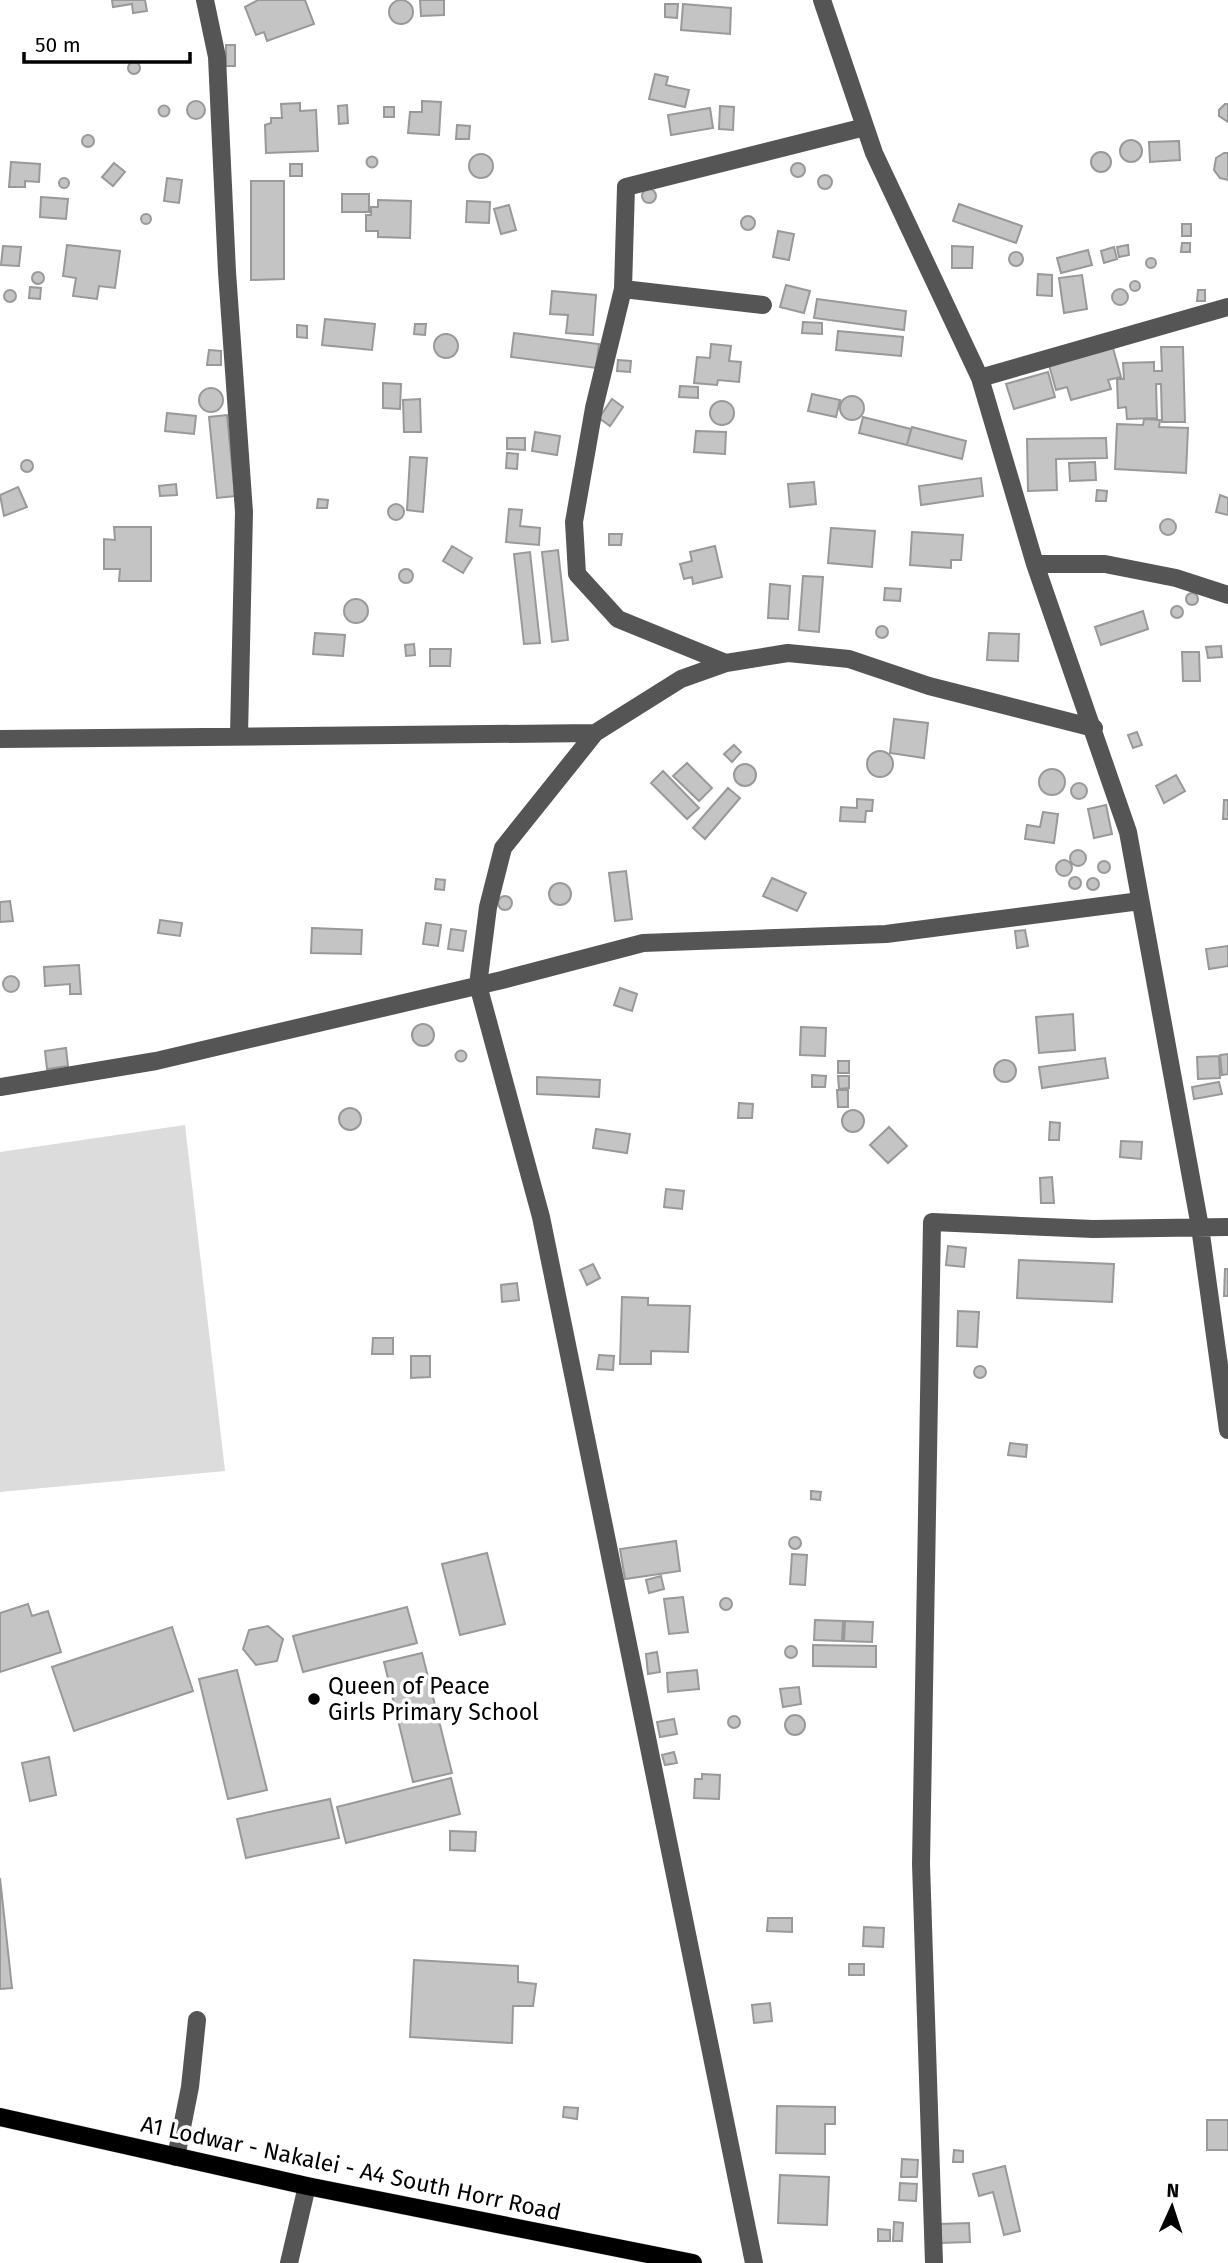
<svg xmlns="http://www.w3.org/2000/svg" width="1228" height="2263" viewBox="0 0 1228 2263" font-family="'Fira Sans',sans-serif">
<style>
.green{fill:#dcdcdc}
.building{fill:#c4c4c4;stroke:#999;stroke-width:2}
.lines{fill:none;stroke-linecap:round;stroke-linejoin:round}
.major-casing{stroke:#dbdbdb;stroke-width:19}
.minor{stroke:#555;stroke-width:18}
.major{stroke:#000;stroke-width:18}
.poi-dot{fill:#000;stroke:#fff;stroke-width:2.5}
.labels{text-anchor:middle;dominant-baseline:central;stroke-width:7;stroke-linejoin:round;paint-order:stroke}
.poi-label{font-size:23px;fill:#000;stroke:#fff;text-anchor:start}
.street-label{font-size:23px;fill:#000;stroke:#fff}
</style>
<rect width="100%" height="100%" fill="#fff"/>
<!-- green -->
<path class="green" d="M185 1125 225 1471 0 1492V1152Z"/>
<!-- building -->
<path class="building" d="M112 0H145L147 11 133 13 132 4 113 7Z
M258 0H305L314 24 267 41 264 32 256 35 245 7Z
M420 0H444V15L421 16Z
M389 12a12 12 0 1 1 24 0a12 12 0 1 1-24 0Z
M665 4H678L677 18 665 17Z
M683 4 731 8 730 34 681 30Z
M226 45H235V66H226Z
M128 68a6 6 0 1 1 12 0a6 6 0 1 1-12 0Z
M655 74 668 77 666 85 689 90 685 107 649 99Z
M187 110a9 9 0 1 1 18 0a9 9 0 1 1-18 0Z
M422 101 441 102 439 135 408 133 410 112H422Z
M300 103V111L316 110 318 151 266 153 265 125 271 123V118H282L281 104Z
M1225 104H1228V122L1219 116V110Z
M347 105 348 123 339 124 338 106Z
M158.5 111a5.5 5.5 0 1 1 11 0a5.5 5.5 0 1 1-11 0Z
M720 106 734 107 733 130 719 129Z
M384 107H394V117H384Z
M710 108 713 128 671 135 668 115Z
M457 125 470 126 469 139H456Z
M82 141a6 6 0 1 1 12 0a6 6 0 1 1-12 0Z
M1120 151a11 11 0 1 1 22 0a11 11 0 1 1-22 0Z
M1179 141 1180 160 1150 162 1149 142Z
M1091 162a10 10 0 1 1 20 0a10 10 0 1 1-20 0Z
M1224 153H1228V180L1220 178 1214 170 1216 158Z
M469 166a12 12 0 1 1 24 0a12 12 0 1 1-24 0Z
M366.5 162a5.5 5.5 0 1 1 11 0a5.5 5.5 0 1 1-11 0Z
M11 162 40 164 39 182 25 181V187H9Z
M791 170a7 7 0 1 1 14 0a7 7 0 1 1-14 0Z
M114 163 125 172 113 186 102 177Z
M290 164H302V176H290Z
M818 182a7 7 0 1 1 14 0a7 7 0 1 1-14 0Z
M59 183a5 5 0 1 1 10 0a5 5 0 1 1-10 0Z
M167 178 182 180 179 203 164 201Z
M251 181H284V279L251 280Z
M642 196a7 7 0 1 1 14 0a7 7 0 1 1-14 0Z
M342 194H369V212H342Z
M41 197 68 199 66 219 40 217Z
M378 200 411 201 410 238 378 237V231H366V215H371V207H378Z
M467 201 490 202 489 223 466 222Z
M959 204 1022 226 1016 243 953 221Z
M509 205 516 230 501 234 494 209Z
M141 219a5 5 0 1 1 10 0a5 5 0 1 1-10 0Z
M741 223a7 7 0 1 1 14 0a7 7 0 1 1-14 0Z
M1182 224H1191V236H1182Z
M778 231 794 234 789 260 773 257Z
M1182 243H1190V252H1181Z
M67 245 120 251 115 288 99 286 97 299 73 296 76 278 63 276Z
M1128 245 1129 255 1119 257 1117 247Z
M3 246 21 247 19 266 1 265Z
M952 246 973 247 972 268H952Z
M1114 247 1117 259 1104 263 1101 251Z
M1088 250 1092 265 1061 273 1057 258Z
M1009 259a7 7 0 1 1 14 0a7 7 0 1 1-14 0Z
M1146 263a5 5 0 1 1 10 0a5 5 0 1 1-10 0Z
M32 278a6 6 0 1 1 12 0a6 6 0 1 1-12 0Z
M1038 274 1052 275V296L1037 295Z
M1082 275 1087 309 1064 313 1059 278Z
M1130 286a5 5 0 1 1 10 0a5 5 0 1 1-10 0Z
M786 285 810 291 804 313 780 307Z
M30 287 41 288 40 299 29 298Z
M1112 297a8 8 0 1 1 16 0a8 8 0 1 1-16 0Z
M4 296a6 6 0 1 1 12 0a6 6 0 1 1-12 0Z
M1198 290H1205V301H1197Z
M552 291 596 295 593 335 566 333 568 315 550 314Z
M817 299 906 311 904 330 814 318Z
M325 319 375 324 372 350 322 345Z
M803 322 822 323V334L802 333Z
M415 324H426L425 335 414 334Z
M297 325 307 326V338L297 337Z
M838 331 903 337 901 356 836 350Z
M514 333 599 344 596 368 511 357Z
M434 346a12 12 0 1 1 24 0a12 12 0 1 1-24 0Z
M711 344 731 346 729 361 741 362 739 382 718 380 717 385 694 383 697 357 710 358Z
M1161 347H1183L1185 422H1162L1161 384H1156L1157 418 1127 419 1126 407 1118 408 1117 379H1124L1123 363 1154 362V371H1162Z
M1113 348 1121 377 1108 380 1111 389 1071 400 1067 387 1056 390 1049 365Z
M209 350 221 351V365H207Z
M618 360 631 361 630 372 617 371Z
M1048 372 1055 397 1014 409 1006 384Z
M383 383 401 384 400 409 383 408Z
M680 386 698 387V398L679 397Z
M199 400a12 12 0 1 1 24 0a12 12 0 1 1-24 0Z
M812 394 840 400 836 417 808 411Z
M840 408a12 12 0 1 1 24 0a12 12 0 1 1-24 0Z
M420 399 421 432H404L403 400Z
M612 399 623 407 610 426 599 418Z
M710 413a12 12 0 1 1 24 0a12 12 0 1 1-24 0Z
M167 413 196 416 194 434 165 431Z
M227 415 235 496 217 498 209 417Z
M863 417 911 429 907 445 859 433Z
M1144 419 1160 420 1159 427 1188 428 1186 473 1115 469 1117 424 1143 425Z
M912 427 966 441 962 459 907 445Z
M696 431 726 432 725 454 694 452Z
M535 432 560 436 557 455 532 451Z
M507 438H525V450L507 449Z
M1106 438 1107 458 1056 459 1057 490 1028 491 1027 439Z
M507 453 518 454 517 469 506 468Z
M410 457 427 458 423 512 407 510Z
M21 466a6 6 0 1 1 12 0a6 6 0 1 1-12 0Z
M1095 462 1096 480 1070 481 1069 463Z
M981 478 983 496 921 505 919 486Z
M814 482 816 504 790 507 788 484Z
M176 484 177 495 160 496 159 486Z
M18 487 27 507 4 516 0 495Z
M1097 490 1107 491 1106 501H1096Z
M1220 495 1228 498V515L1216 512Z
M318 499 328 500 327 508H317Z
M388 512a8 8 0 1 1 16 0a8 8 0 1 1-16 0Z
M509 509 522 510 520 526 540 528 539 545 506 542Z
M1160 527a8 8 0 1 1 16 0a8 8 0 1 1-16 0Z
M114 527H151V581H119L120 569H104V539L115 540Z
M831 528 875 531 872 567 828 563Z
M912 532 963 535 961 560H951V568L910 565Z
M609 534H622L621 545H609Z
M452 546 472 558 463 573 443 561Z
M715 546 722 577 693 584 692 577 684 579 680 564 692 561 690 552Z
M558 550 568 640 552 642 542 552Z
M530 552 540 643 524 644 514 554Z
M399 576a7 7 0 1 1 14 0a7 7 0 1 1-14 0Z
M803 576 823 577 819 632 799 630Z
M770 584 790 586 788 619 768 618Z
M885 588 901 589 900 601 884 600Z
M1186 599a6 6 0 1 1 12 0a6 6 0 1 1-12 0Z
M344 611a12 12 0 1 1 24 0a12 12 0 1 1-24 0Z
M1171 612a6 6 0 1 1 12 0a6 6 0 1 1-12 0Z
M1143 611 1148 629 1101 645 1095 627Z
M876 632a6 6 0 1 1 12 0a6 6 0 1 1-12 0Z
M315 633 345 635 343 656 313 654Z
M989 633 1019 634 1018 661 987 660Z
M414 644 415 655 406 656 405 645Z
M1221 646 1222 657 1208 658 1206 647Z
M430 649H451L450 666H430Z
M1182 652H1199L1200 681H1183Z
M894 719 928 723 924 758 890 753Z
M1137 732 1142 745 1133 748 1128 735Z
M734 745 741 752 732 762 724 754Z
M867 764a13 13 0 1 1 26 0a13 13 0 1 1-26 0Z
M687 763 712 788 699 801 673 776Z
M734 775a11 11 0 1 1 22 0a11 11 0 1 1-22 0Z
M1039 782a13 13 0 1 1 26 0a13 13 0 1 1-26 0Z
M663 771 699 808 687 819 651 783Z
M1176 775 1185 791 1164 803 1156 786Z
M1071 791a8 8 0 1 1 16 0a8 8 0 1 1-16 0Z
M728 788 740 798 705 839 693 828Z
M857 799 873 800 872 811H866L865 822 840 821 841 807 857 808Z
M1224 800H1228V819H1223Z
M1106 805 1112 834 1094 838 1088 809Z
M1043 812 1058 814 1054 843 1025 839 1027 825 1040 827Z
M1070 858a8 8 0 1 1 16 0a8 8 0 1 1-16 0Z
M1056 868a8 8 0 1 1 16 0a8 8 0 1 1-16 0Z
M1098 867a6 6 0 1 1 12 0a6 6 0 1 1-12 0Z
M626 871 632 919 615 921 609 873Z
M1069 883a6 6 0 1 1 12 0a6 6 0 1 1-12 0Z
M772 878 806 893 797 911 763 896Z
M1087 884a6 6 0 1 1 12 0a6 6 0 1 1-12 0Z
M436 879 445 880 444 890 435 889Z
M549 894a11 11 0 1 1 22 0a11 11 0 1 1-22 0Z
M498 903a7 7 0 1 1 14 0a7 7 0 1 1-14 0Z
M10 901 13 921 0 922V902Z
M160 920 182 923 180 936 158 933Z
M426 923 441 925 438 946 423 944Z
M312 928 362 930 361 954 311 953Z
M451 929 466 931 463 951 448 949Z
M1025 930 1028 946 1017 948 1015 931Z
M1228 946V966L1209 969 1206 949Z
M79 965 81 994H70V984L45 986 44 967Z
M3 984a8 8 0 1 1 16 0a8 8 0 1 1-16 0Z
M620 988 637 994 632 1011 614 1005Z
M1073 1014 1075 1050 1039 1053 1036 1017Z
M412 1035a11 11 0 1 1 22 0a11 11 0 1 1-22 0Z
M801 1027 826 1028 825 1056 800 1055Z
M66 1048 68 1066 47 1069 45 1051Z
M455.5 1056a5.5 5.5 0 1 1 11 0a5.5 5.5 0 1 1-11 0Z
M1228 1054V1074L1222 1075 1220 1055Z
M1219 1056 1220 1078 1198 1079 1197 1057Z
M1105 1058 1108 1078 1042 1088 1039 1067Z
M994 1071a11 11 0 1 1 22 0a11 11 0 1 1-22 0Z
M838 1061H849V1073H838Z
M812 1075 826 1076 825 1087H812Z
M838 1076H849V1088L839 1089Z
M537 1077 600 1080 599 1097 537 1094Z
M1219 1082 1222 1094 1194 1099 1192 1087Z
M837 1090H848V1107H838Z
M739 1103 753 1104 752 1118H738Z
M339 1119a11 11 0 1 1 22 0a11 11 0 1 1-22 0Z
M842 1121a11 11 0 1 1 22 0a11 11 0 1 1-22 0Z
M1050 1122 1060 1123 1059 1140H1049Z
M889 1127 907 1146 888 1163 870 1145Z
M596 1129 630 1134 627 1153 593 1148Z
M1121 1141 1142 1142 1141 1159 1120 1157Z
M1052 1177 1054 1203H1041L1040 1178Z
M666 1189 684 1191 682 1209 664 1207Z
M948 1246 966 1248 964 1267 946 1265Z
M1019 1260 1114 1264 1112 1302 1017 1298Z
M593 1264 600 1278 587 1285 580 1270Z
M1225 1269H1228V1296H1224Z
M517 1283 519 1300 502 1302 501 1285Z
M622 1297 648 1298V1305L690 1306 688 1352 651 1351V1364H620Z
M958 1311 979 1312 977 1347 957 1346Z
M373 1338H393V1354H372Z
M599 1355 614 1356 613 1370 597 1369Z
M411 1356H430V1377L411 1378Z
M974 1372a6 6 0 1 1 12 0a6 6 0 1 1-12 0Z
M1010 1443 1027 1445 1026 1457 1008 1455Z
M811 1491 821 1492 820 1500 811 1499Z
M789 1543a6 6 0 1 1 12 0a6 6 0 1 1-12 0Z
M676 1541 680 1571 625 1579 620 1549Z
M487 1553 505 1624 460 1635 442 1564Z
M792 1554 807 1555 805 1585 790 1584Z
M661 1576 664 1589 649 1593 646 1580Z
M683 1597 688 1632 669 1634 664 1599Z
M720 1604a6 6 0 1 1 12 0a6 6 0 1 1-12 0Z
M28 1604 32 1616 48 1611 61 1652 0 1672V1613Z
M407 1607 417 1643 303 1672 293 1636Z
M815 1620 843 1621 842 1641 814 1640Z
M845 1621 873 1622 872 1642 844 1641Z
M268 1626 283 1639 277 1661 256 1665 243 1649 249 1630Z
M172 1627 193 1691 74 1731 52 1667Z
M813 1645 876 1646V1667L813 1666Z
M785 1652a6 6 0 1 1 12 0a6 6 0 1 1-12 0Z
M657 1652 660 1672 648 1674 646 1654Z
M422 1653 452 1773 413 1782 384 1662Z
M237 1670 267 1790 228 1799 199 1679Z
M697 1670 699 1689 668 1692 667 1673Z
M799 1687 801 1704 783 1707 780 1689Z
M785 1725a10 10 0 1 1 20 0a10 10 0 1 1-20 0Z
M728 1722a6 6 0 1 1 12 0a6 6 0 1 1-12 0Z
M674 1719 677 1734 660 1737 657 1722Z
M674 1752 677 1763 665 1765 662 1755Z
M49 1757 56 1795 30 1801 22 1763Z
M702 1774 720 1775 719 1799 694 1798 695 1779H702Z
M451 1778 460 1814 346 1843 337 1807Z
M330 1799 339 1838 246 1858 237 1819Z
M450 1831 476 1832 475 1851 450 1850Z
M0 1878 12 1988 0 1989Z
M768 1918H792V1932L767 1931Z
M864 1927 884 1928 883 1947 863 1946Z
M414 1960 518 1966V1982L536 1984 533 2006H513L512 2043 410 2037Z
M849 1964H864V1975H849Z
M770 2003 772 2021 754 2023 752 2005Z
M777 2106 835 2107V2124H825V2154L776 2153Z
M564 2107 578 2108 577 2119 563 2117Z
M1207 2120H1228V2150H1207Z
M954 2150 963 2151V2162H953Z
M902 2159 918 2160 917 2177H901Z
M1005 2166 1020 2231 1004 2235 993 2192 979 2196 973 2174Z
M780 2175 829 2177 827 2225 778 2223Z
M900 2183 917 2184 916 2201 899 2200Z
M894 2222 903 2223 902 2241H893Z
M969 2223 970 2242 940 2243 939 2224Z
M878 2229 890 2230V2241H878Z"/>
<g class="lines">
<defs>
<path id="major" d="M0 2117 307 2186 693 2263"/>
</defs>
<!-- major casing -->
<use href="#major" class="major-casing"/>
<!-- minor -->
<path class="minor" d="M205 0 217 57 227 272 244 512 239 735
M822 0 874 153 980 378 1035 564 1128 832 1200 1227 1228 1430
M623 289 626 187 865 127
M980 378 1228 307
M1035 564H1105L1176 578 1228 595
M726 663 618 619 577 574 574 522 594 408 623 289 763 305
M0 739 595 733
M0 1087 156 1061 502 980 643 943 886 934 1140 901
M176 2157 190 2087 197 2020
M289 2263 307 2186
M754 2263 541 1217 478 985 488 907 503 848 595 733 681 679 726 663 788 653 849 659 929 686 1094 728
M934 2263 921 1864 932 1222 1093 1229 1228 1227"/>
<!-- major -->
<use href="#major" class="major"/>
</g>
<!-- markers -->
<circle class="poi-dot" cx="314" cy="1699" r="7"/>
<g class="labels">
<!-- poi labels -->
<g class="poi-label">
<text x="328" y="1686">Queen of Peace<tspan x="328" dy="26">Girls Primary School</tspan></text>
</g>
<!-- street labels -->
<g class="street-label">
<text transform="translate(351 2168) rotate(12)">A1 Lodwar - Nakalei - A4 South Horr Road</text>
</g>
</g>
<!-- north arrow -->
<g transform="translate(1172 2207) rotate(3)" stroke="#ffffff" stroke-width="5" paint-order="stroke">
<path d="M0-5L12 26L0 18L-12 26Z" fill="#000000"/>
<text y="-10" font-size="19" font-weight="bold" text-anchor="middle" fill="#000000">N</text>
</g>
<!-- scale -->
<path d="M24 52v10h166v-10" fill="none" stroke="#000000" stroke-width="3.5"/>
<text x="35" y="52" font-size="21" fill="#000000" stroke="#ffffff" stroke-width="5" paint-order="stroke">50 m</text>
</svg>
